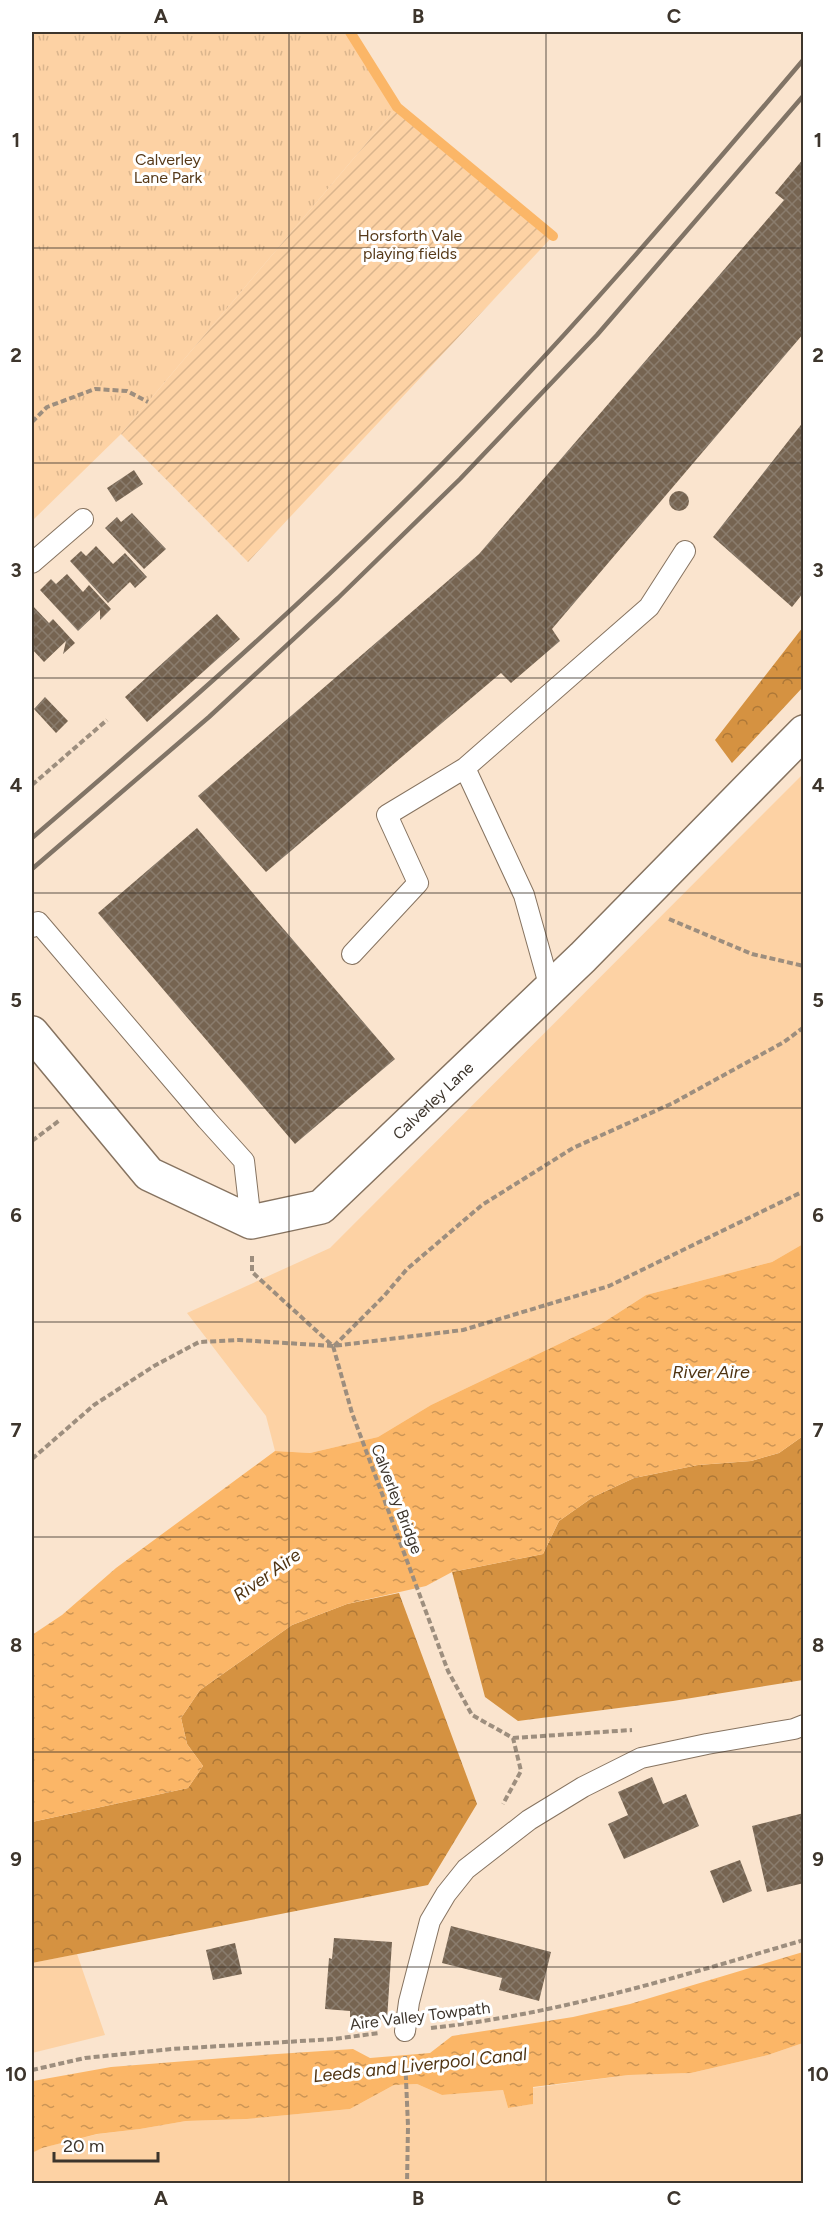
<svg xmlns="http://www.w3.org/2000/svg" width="835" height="2215" viewBox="0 0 835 2215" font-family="Figtree,sans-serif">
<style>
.grass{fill:#fdd2a4}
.forest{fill:url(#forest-crowns)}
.park{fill:url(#park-tufts)}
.garden{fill:url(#garden-furrows)}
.water{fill:url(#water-ripples)}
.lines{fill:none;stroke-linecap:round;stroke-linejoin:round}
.stream{stroke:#fbb667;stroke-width:10}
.building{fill:url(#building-cross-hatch)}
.service-casing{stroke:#867360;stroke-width:22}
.minor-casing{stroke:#867360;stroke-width:36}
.path{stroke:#9d8e7e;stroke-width:4;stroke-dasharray:6 3;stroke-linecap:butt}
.service{stroke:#fff;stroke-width:20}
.minor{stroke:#fff;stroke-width:33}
.rail{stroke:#817466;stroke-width:4.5}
.grid{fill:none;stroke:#3d352c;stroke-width:1.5;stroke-opacity:0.55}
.labels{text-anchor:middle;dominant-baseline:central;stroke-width:6;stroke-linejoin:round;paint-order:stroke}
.park-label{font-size:16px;fill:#573a19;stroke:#fff}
.street-label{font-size:16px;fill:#3d352c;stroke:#fff}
.water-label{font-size:18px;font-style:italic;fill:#503412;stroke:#fff}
.neatline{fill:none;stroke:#3d352c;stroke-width:2}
.grid-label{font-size:20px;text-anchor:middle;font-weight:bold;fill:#3d352c}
</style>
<defs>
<pattern id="forest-crowns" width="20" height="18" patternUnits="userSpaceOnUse" patternTransform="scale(1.5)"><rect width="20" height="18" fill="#d59241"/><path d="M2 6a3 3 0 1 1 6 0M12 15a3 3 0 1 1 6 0" fill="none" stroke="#ae7837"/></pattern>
<pattern id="park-tufts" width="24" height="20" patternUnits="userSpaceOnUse" patternTransform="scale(1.5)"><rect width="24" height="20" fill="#fdd2a4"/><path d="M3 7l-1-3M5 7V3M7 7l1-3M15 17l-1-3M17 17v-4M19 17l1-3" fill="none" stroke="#dab58d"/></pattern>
<pattern id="garden-furrows" width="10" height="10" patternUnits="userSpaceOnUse" patternTransform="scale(1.5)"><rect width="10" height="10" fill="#fdd2a4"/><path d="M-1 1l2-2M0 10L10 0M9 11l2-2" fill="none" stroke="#dab58d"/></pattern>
<pattern id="water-ripples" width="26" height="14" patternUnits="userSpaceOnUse" patternTransform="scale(1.5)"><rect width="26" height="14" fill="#fbb667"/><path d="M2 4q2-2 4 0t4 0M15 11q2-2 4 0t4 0" fill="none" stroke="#cc9555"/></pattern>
<pattern id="building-cross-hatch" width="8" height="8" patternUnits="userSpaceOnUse" patternTransform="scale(1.5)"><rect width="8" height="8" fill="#766451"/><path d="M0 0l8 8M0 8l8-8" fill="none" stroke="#8a7c6d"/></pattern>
</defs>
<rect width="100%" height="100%" fill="#fae4ce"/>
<!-- grass -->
<path class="grass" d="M803 774V1244L772 1262 646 1295 601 1324 431 1405 378 1437 310 1453 275 1451 266 1416 187 1313 330 1248Z
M77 1954 105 2035 32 2053V1963Z
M803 2043V2183L32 2184V2153L41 2148 98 2134 140 2129 186 2121 247 2119 350 2109 394 2085 417 2084 442 2095 503 2090 508 2108 532 2104V2088L629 2075 691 2073 768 2055Z"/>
<!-- forest -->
<path class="forest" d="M803 627V687L732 763 715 740Z
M803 1436V1680L673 1701 518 1721 485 1697 452 1572 543 1554 559 1521 593 1497 634 1478 698 1465 751 1461 779 1453Z
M399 1593 477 1804 428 1885 32 1963V1822L188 1788 203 1766 187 1744 181 1718 200 1690 292 1625 347 1604Z"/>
<!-- park -->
<path class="park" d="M32 32H350L397 107 121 434 32 521Z"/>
<!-- garden -->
<path class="garden" d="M397 107 553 236 248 562 121 434Z"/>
<!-- water -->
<path class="water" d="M803 1244V1436L779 1453 751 1461 698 1465 634 1478 593 1497 559 1521 543 1554 452 1572 426 1586 347 1604 292 1625 200 1690 181 1718 187 1744 203 1766 188 1788 32 1822V1635L62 1615 116 1568 275 1451 310 1453 378 1437 431 1405 601 1324 646 1295 772 1262Z
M803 1952V2043L768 2055 691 2073 629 2075 533 2087V2104L508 2108 503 2090 442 2095 417 2084 394 2085 350 2109 247 2119 186 2121 140 2129 97 2134 42 2148 32 2153V2081H33L111 2067 262 2055 353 2049 370 2058 430 2053 452 2036 573 2017 630 2004Z"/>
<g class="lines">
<!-- stream -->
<path class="stream" d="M350 32 397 107 553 236"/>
</g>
<!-- building -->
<path class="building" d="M804 158V333L552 629 560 641 511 683 501 673 266 872 198 796 479 554 784 200 775 193Z
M804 421V592L792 607 713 537Z
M134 470 143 484 116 502 107 488Z
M669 501a10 10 0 1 1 20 0a10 10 0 1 1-20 0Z
M132 513 166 549 144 569 105 528 117 517 121 522Z
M96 546 113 564 125 553 147 577 135 588 130 582 108 603 70 561 81 551 86 556Z
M67 574 83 592 89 585 111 609 100 620V610L78 631 40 590 51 579 56 584Z
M32 605 49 623 53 619 75 643 63 654 66 641 44 662 32 649Z
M217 614 240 639 147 722 125 697Z
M45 697 68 721 56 733 34 709Z
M197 828 395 1059 295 1144 98 913Z
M652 1777 663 1804 686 1794 699 1826 624 1859 608 1824 628 1815 618 1792Z
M804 1813V1883L767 1892 752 1826Z
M740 1860 752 1891 723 1903 710 1871Z
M451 1926 551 1952 539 2001 499 1990 502 1978 442 1963Z
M334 1938 392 1942 387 2020 350 2017V2011L325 2009 329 1958 332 1959Z
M235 1943 242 1974 213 1980 206 1950Z"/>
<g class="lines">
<defs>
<path id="service" d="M32 563 83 519
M32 927 38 922 207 1120 244 1161 251 1222
M352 954 418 883 387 815 465 768
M550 988 524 895 465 768 649 607 685 551
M405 2031 409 2002 430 1921 446 1894 466 1869 529 1820 583 1787 641 1758 707 1744 794 1729 804 1725"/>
<g id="minor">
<path id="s1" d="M32 1033 149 1174 251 1222 321 1207 583 957 804 732"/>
</g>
</defs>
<!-- service casing -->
<use href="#service" class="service-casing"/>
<!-- minor casing -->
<use href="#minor" class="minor-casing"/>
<!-- path -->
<path class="path" d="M32 422 47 407 95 389 127 391 148 402
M32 785 107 720
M669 919 752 954 804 966
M32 1141 60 1120
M252 1256V1272L333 1346 352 1413 448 1671 472 1715 513 1738 521 1771 503 1804
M334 1346 384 1296 407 1269 482 1205 573 1148 673 1103 784 1042 804 1027
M32 1459 94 1405 154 1366 199 1342 239 1340 333 1346 463 1330 609 1286 804 1191
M513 1738 632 1730
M431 2028C559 2014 681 1976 804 1940
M405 2056 408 2126 407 2184
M32 2070 85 2058 172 2049 334 2039 379 2033"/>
<!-- service -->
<use href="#service" class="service"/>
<!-- minor -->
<use href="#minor" class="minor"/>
<!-- rail -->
<path class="rail" d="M32 838C173 717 312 596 443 463 570 334 687 197 804 59
M32 869 209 717 338 598 460 479 597 335 804 95"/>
</g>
<!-- grid -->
<path class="grid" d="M289 32V2184M546 32V2184M32 248H804M32 463H804M32 678H804M32 893H804M32 1108H804M32 1322H804M32 1537H804M32 1752H804M32 1967H804"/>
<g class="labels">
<!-- park labels -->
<g class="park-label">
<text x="168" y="159">Calverley<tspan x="168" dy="18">Lane Park</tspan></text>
<text x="410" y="235">Horsforth Vale<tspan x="410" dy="18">playing fields</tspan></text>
</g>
<!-- street labels -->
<g class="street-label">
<text stroke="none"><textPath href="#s1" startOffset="522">Calverley Lane</textPath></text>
<text transform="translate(397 1499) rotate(69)">Calverley Bridge</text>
<text transform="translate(420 2016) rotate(-7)">Aire Valley Towpath</text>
</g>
<!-- water labels -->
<g class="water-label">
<text x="711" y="1372">River Aire</text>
<text transform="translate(267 1575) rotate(-35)">River Aire</text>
<text transform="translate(420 2065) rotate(-6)">Leeds and Liverpool Canal</text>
</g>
</g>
<!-- border -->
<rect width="835" height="2215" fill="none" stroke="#ffffff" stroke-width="66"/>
<!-- scale -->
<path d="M54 2152v9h104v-9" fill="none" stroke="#3d352c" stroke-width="3"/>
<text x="63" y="2152" font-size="18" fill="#3d352c" stroke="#ffffff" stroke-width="4.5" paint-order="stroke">20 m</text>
<rect x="33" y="33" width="769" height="2149" class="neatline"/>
<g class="grid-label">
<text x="161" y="23">A</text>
<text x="418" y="23">B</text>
<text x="674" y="23">C</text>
<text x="16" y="147">1</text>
<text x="818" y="147">1</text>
<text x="16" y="362">2</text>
<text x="818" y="362">2</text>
<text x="16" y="577">3</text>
<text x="818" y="577">3</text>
<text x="16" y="792">4</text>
<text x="818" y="792">4</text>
<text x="16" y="1007">5</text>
<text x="818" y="1007">5</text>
<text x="16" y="1222">6</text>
<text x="818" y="1222">6</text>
<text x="16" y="1437">7</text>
<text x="818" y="1437">7</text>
<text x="16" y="1652">8</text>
<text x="818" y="1652">8</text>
<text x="16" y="1866">9</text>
<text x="818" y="1866">9</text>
<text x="16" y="2081">10</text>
<text x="818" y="2081">10</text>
<text x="161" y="2205">A</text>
<text x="418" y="2205">B</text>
<text x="674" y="2205">C</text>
</g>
</svg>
